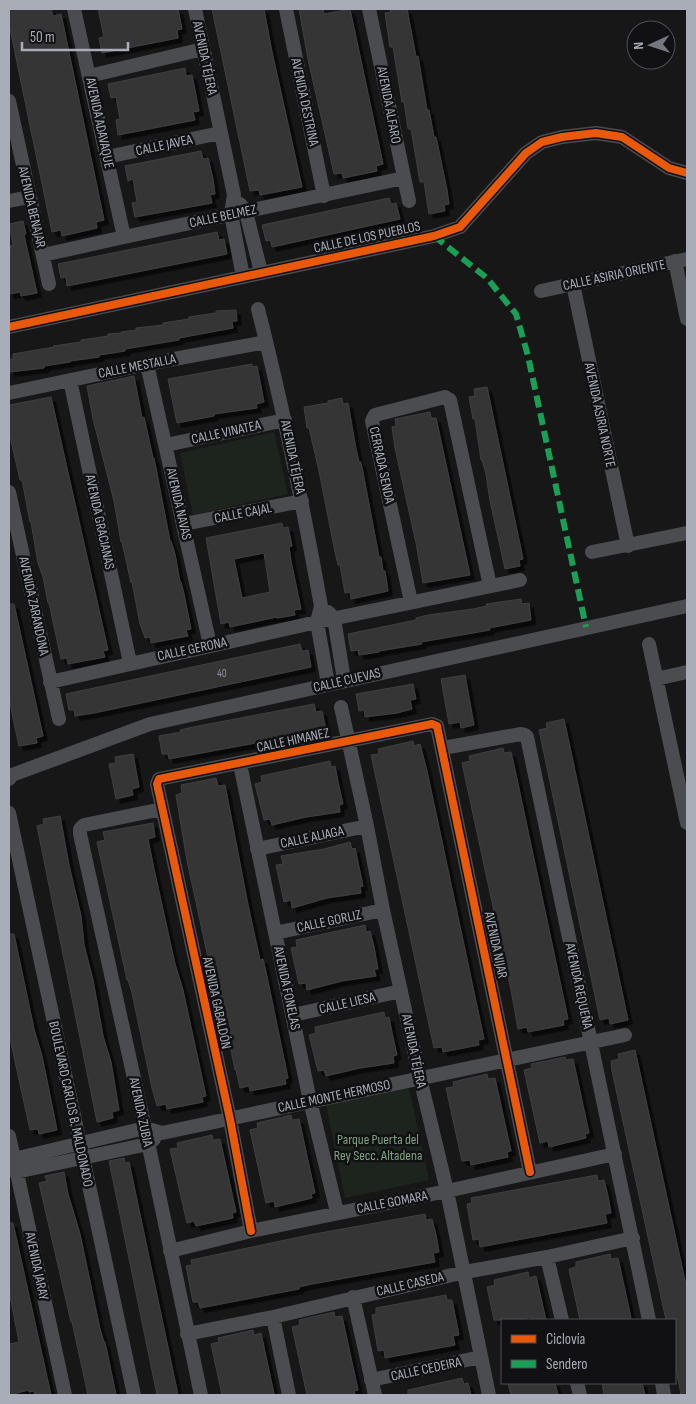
<svg xmlns="http://www.w3.org/2000/svg" width="696" height="1404" viewBox="0 0 696 1404" font-family="'Sofia Sans Condensed',sans-serif">
<style>
.green{fill:#1d241e}
.building{fill:#353536;stroke:#3f4043;fill-rule:evenodd;filter:url(#shadow)}
.lines{fill:none;stroke-linecap:round;stroke-linejoin:round}
.street{stroke:#4b4c50;stroke-width:14}
.quiet{stroke:#1a9f57;stroke-width:6;stroke-dasharray:12 6;stroke-linecap:butt}
.cycleway-casing{stroke:#111113;stroke-width:11}
.cycleway{stroke:#e8590c;stroke-width:8}
.labels{text-anchor:middle;dominant-baseline:central;stroke-width:5;stroke-linejoin:round;paint-order:stroke}
.number-label{font-size:11px;fill:#8b8f98}
.street-label{font-size:14px;fill:#a8adb8;stroke:#111113}
.park-label{font-size:14px;fill:#7fa381;stroke:#111113}
</style>
<defs>
<filter id="shadow"><feDropShadow dx="4.5" dy="4.5" stdDeviation="0" flood-color="#0009"/></filter>
</defs>
<rect width="100%" height="100%" fill="#171717"/>
<!-- green -->
<path class="green" d="M274 432 288 494 193 515 180 453Z
M409 1088 429 1180 345 1198 326 1105Z"/>
<!-- building -->
<path class="building" d="M9 9H51L53 16 61 14 104 220 96 222 97 228 62 236 61 230 52 232 9 24Z
M98 9H178L182 29 177 30 178 38 102 53 99 38 104 37Z
M212 9H264L272 52 302 187 260 195 259 190 250 191Z
M299 9H323L324 14 350 9 383 164 376 166 377 171 343 178 342 173 334 174 308 59Z
M390 9H407L416 57 418 56 427 110H429L434 137H436L447 190 449 204 444 205 445 211 429 214 424 182H420L411 129H408L404 102H402L393 47H390L385 13 391 12Z
M185 68 186 76 192 75 199 111 193 112 195 120 118 135 116 120 120 119 116 97 111 98 108 84Z
M201 151 203 159 208 158 213 179 215 194 210 195 212 203 135 217 132 203 137 202 133 179 128 181 125 166Z
M389 198 391 204 396 203 400 219 272 247 270 240 266 241 262 225Z
M23 221 26 234 24 235 37 293 21 296 20 292 9 294V250H11L10 246 13 245 9 224Z
M217 232 219 240 224 239 227 254 67 286 66 277 61 278 58 264Z
M236 310 237 321H232L233 328 179 338V340L125 349V351L99 355V357L70 361V362L44 366V368L10 372 9 359H13V354L54 347 53 346 81 342V340L108 336V334L121 333V332L136 330V328L163 325V323L189 319V317L216 313V311Z
M252 364V367L257 366 264 402 256 404 257 408 214 414V416L177 423 168 379Z
M134 376 142 418 144 417 153 458H154L170 541H171L175 554 180 582H181L184 594 191 629 186 630 188 636 151 643 150 637 145 638 140 624 132 582 131 583 122 542H121L114 501 93 419 87 386Z
M487 387 523 559 519 560 520 566 505 569 490 501 486 474 482 460H481L475 419H473L469 397 475 396 474 389Z
M51 397 108 650 103 651 105 657 68 664 67 658 61 659 49 603H48L43 577 38 563 31 522H30L22 480H20L9 432V405Z
M342 398 343 404 348 403 356 449 359 462H361L379 557H381L383 571H385L388 591 351 599 350 592 345 593 340 565H338L335 552 319 471 309 428H307L304 407 328 403V401Z
M430 412 431 418H436L470 575 423 583 416 543 395 448 392 427 396 426 395 419Z
M282 523 283 528 288 527 292 546 289 547 291 561 301 609 294 610 295 615 277 618V617L230 627 229 622 221 624 206 538ZM264 553 270 592 242 598 234 559Z
M521 599 522 604 529 603 531 620 489 628 490 630 421 642 422 644 379 651V652L359 655 358 650 351 651 348 634 416 620V618L428 615 473 609 487 606 486 604Z
M9 604H14L43 736 36 738 37 743 19 746 9 699Z
M300 644 302 651 308 650 311 667 94 713 75 716 74 710H69L66 694Z
M465 675 474 725 461 728 460 722 449 724 441 679Z
M413 684 416 699 410 700 412 709 397 713 365 717 364 710 359 711 356 694Z
M314 704 316 712 322 711 326 730 169 759 168 754H162L159 736 181 732 180 730 193 727Z
M564 719 628 1020 610 1024 609 1018 600 1020 539 730 547 728 546 723Z
M413 741 414 746 420 744 427 771 484 1039 478 1040 479 1045 443 1052 442 1047 434 1048 371 755 379 754 378 749Z
M503 748 504 753 511 752 514 765 568 1019 563 1020 564 1025 528 1032 527 1027 518 1029 511 990 462 763 470 761 469 756Z
M133 754 139 787 132 789 133 795 116 799 109 764 116 763 115 757Z
M330 761 331 767 335 766 338 782 343 804 339 805 340 812 306 817 272 825 270 819 264 820 255 784 262 782 261 776Z
M216 778 218 786 225 785 248 905 260 960 263 959 266 972 288 1078 285 1079 286 1084 250 1091 249 1086 240 1088 236 1070H235L221 1002 211 962H209L187 861 176 795 182 793 181 785Z
M60 816 69 865 81 916 84 945 93 980 103 1036 111 1062 119 1110 112 1112 113 1118 97 1122 37 826 44 824 43 819Z
M153 823 155 837 148 839 154 869 175 964 183 990 206 1096 202 1097 203 1102 167 1109 166 1104 157 1106 152 1088 132 993 128 980H127L97 842 105 840 103 832Z
M350 842 352 849 355 848 363 886 360 887 361 893 327 898 292 908 291 900 284 902 276 865 283 864 281 856 324 849Z
M365 925 366 932 370 931 374 947 378 969H374L376 976 342 981 307 990 306 983 299 984 291 948 297 947 296 940Z
M9 934H14L34 1029 42 1056 57 1130 39 1134 38 1129 30 1130 9 1034Z
M384 1012 385 1018 389 1017 392 1033 397 1055 393 1056 394 1063 360 1068 326 1076 324 1070 318 1071 309 1035 316 1033 315 1027Z
M635 1050 687 1290V1395H681L675 1363V1320H666L612 1071 611 1061 619 1059 618 1054Z
M565 1057 566 1060 573 1059 589 1133 585 1134 586 1138 549 1147 548 1141 540 1143 524 1070 532 1068 531 1064Z
M487 1074 488 1079 495 1078 511 1151 507 1152 508 1157 471 1165 470 1160 462 1161 446 1088 454 1087 453 1082Z
M291 1115 292 1120 299 1119 315 1193 311 1194 312 1198 275 1207 274 1201 266 1203 250 1130 258 1128 257 1123Z
M212 1135 213 1140 220 1139 236 1212 232 1213 233 1218 196 1226 194 1221 187 1223 170 1149 178 1148 177 1143Z
M124 1158 125 1163 129 1162 178 1395H157L109 1161Z
M64 1172 68 1194 80 1234 100 1329 104 1342H105L116 1395H88L72 1322H71L39 1183 47 1181 45 1176Z
M597 1175 598 1181 604 1180 608 1196 611 1213 605 1214 607 1223 480 1247 479 1239 473 1240 467 1204 472 1203 471 1198Z
M425 1214 426 1220 432 1219 436 1235 439 1252 433 1253 435 1262 312 1284 299 1287V1289L200 1308 198 1302H193L186 1266 192 1265 191 1260 309 1235Z
M9 1223H13L51 1395H35L34 1391 29 1392V1390L9 1395V1344L19 1342 9 1291Z
M610 1254 611 1259 618 1258 631 1318 627 1320H580L569 1269 576 1267V1262Z
M528 1272 529 1278 536 1276 546 1320H532L531 1317 515 1320H494L487 1287 495 1285 494 1280Z
M446 1295 447 1300H452L459 1335 453 1336 455 1345 385 1358 384 1350 378 1351 372 1315 376 1314V1308Z
M334 1312 335 1317 342 1316 358 1390 354 1391 355 1395H307L292 1327 300 1325 299 1320Z
M253 1330 254 1335 261 1333 274 1394 266 1395H222L211 1344 219 1342 218 1338Z
M462 1378 464 1384 468 1383 471 1395H408V1390Z
M508 1383H555L558 1395H511Z
M602 1383H642L645 1395H604Z"/>
<g class="lines">
<!-- street -->
<path class="street" d="M74 9 124 237
M195 9 234 195 231 214 243 277
M286 9 324 196
M369 9 409 201
M89 76 203 49
M9 101 49 284
M107 157 220 133
M9 201 29 197
M240 204 246 212 261 272
M43 255 124 237 404 178
M675 261 687 319
M573 284 628 546
M541 291 687 259
M258 309C283 407 303 506 321 606L317 622 328 684
M9 327 434 236 460 227 526 153 542 142 562 137 596 133 622 137 669 168 687 173
M147 364 210 645
M70 380 130 663
M9 393 147 364 266 342
M166 445 285 420
M9 492 59 719
M184 524 302 501
M592 552 687 533
M411 602 372 421 375 415 445 397 450 400 490 586
M328 612 334 618 344 680
M649 644 687 823
M656 679 687 672
M50 682 317 622 520 580
M341 707 367 826 383 910 420 1078 447 1191 489 1395
M443 748 521 734 525 735 527 737 649 1320
M240 764 310 1101 337 1212
M9 779 12 775 150 724 687 606
M162 809 84 825 80 829V834L145 1128 201 1395
M9 813 134 1395
M257 849 367 826
M275 933 383 910
M293 1015 401 991
M9 1136 65 1395
M9 1165 14 1159 145 1128 162 1133 625 1035
M9 1168 16 1172 148 1144 154 1139
M251 1231 230 1119 157 784 159 779 432 724 437 726 530 1172
M170 1251 251 1231 447 1191 615 1154
M547 1257 562 1320
M353 1297 375 1395
M273 1317 289 1395
M187 1334 273 1317 465 1272 547 1257 633 1238
M371 1380 481 1357
M577 1383 580 1395
M662 1383 664 1395"/>
<!-- quiet -->
<path class="quiet" d="M434 236 487 278 516 314 528 356 586 627"/>
<defs>
<path id="cycleway" d="M9 327 434 236 460 227 526 153 542 142 562 137 596 133 622 137 669 168 687 173
M251 1231 230 1119 157 784 159 779 432 724 437 726 530 1172"/>
</defs>
<!-- cycleway casing -->
<use href="#cycleway" class="cycleway-casing"/>
<!-- cycleway -->
<use href="#cycleway" class="cycleway"/>
</g>
<g class="labels">
<!-- number labels -->
<g class="number-label">
<text x="222" y="673">40</text>
</g>
<!-- street labels -->
<g class="street-label">
<text transform="translate(205 58) rotate(78)">AVENIDA TÉJERA</text>
<text transform="translate(305 102) rotate(78)">AVENIDA DESTRINA</text>
<text transform="translate(389 105) rotate(79)">AVENIDA ALFARO</text>
<text transform="translate(100 123) rotate(78)">AVENIDA ADAVAQUE</text>
<text transform="translate(164 145) rotate(-12)">CALLE JAVEA</text>
<text transform="translate(32 207) rotate(77)">AVENIDA BENAJAR</text>
<text transform="translate(223 216) rotate(-12)">CALLE BELMEZ</text>
<text transform="translate(367 237) rotate(-12)">CALLE DE LOS PUEBLOS</text>
<text transform="translate(614 275) rotate(-12)">CALLE ASIRIA ORIENTE</text>
<text transform="translate(137 366) rotate(-11)">CALLE MESTALLA</text>
<text transform="translate(600 415) rotate(78)">AVENIDA ASIRIA NORTE</text>
<text transform="translate(226 432) rotate(-12)">CALLE VINATEA</text>
<text transform="translate(293 457) rotate(78)">AVENIDA TÉJERA</text>
<text transform="translate(382 465) rotate(78)">CERRADA SENDA</text>
<text transform="translate(179 504) rotate(77)">AVENIDA NAVAS</text>
<text transform="translate(243 513) rotate(-11)">CALLE CAJAL</text>
<text transform="translate(100 522) rotate(78)">AVENIDA GRACIANAS</text>
<text transform="translate(34 606) rotate(78)">AVENIDA ZARANDONA</text>
<text transform="translate(192 649) rotate(-12)">CALLE GERONA</text>
<text transform="translate(347 680) rotate(-13)">CALLE CUEVAS</text>
<text transform="translate(293 740) rotate(-12)">CALLE HIMANEZ</text>
<text transform="translate(312 837) rotate(-12)">CALLE ALIAGA</text>
<text transform="translate(329 921) rotate(-12)">CALLE GORLIZ</text>
<text transform="translate(496 945) rotate(78)">AVENIDA NIJAR</text>
<text transform="translate(579 986) rotate(78)">AVENIDA REQUEÑA</text>
<text transform="translate(287 988) rotate(78)">AVENIDA FONELAS</text>
<text transform="translate(217 1003) rotate(78)">AVENIDA GABALDÓN</text>
<text transform="translate(347 1003) rotate(-13)">CALLE LIESA</text>
<text transform="translate(414 1051) rotate(78)">AVENIDA TÉJERA</text>
<text transform="translate(334 1096) rotate(-12)">CALLE MONTE HERMOSO</text>
<text transform="translate(71 1104) rotate(78)">BOULEVARD CARLOS B. MALDONADO</text>
<text transform="translate(141 1112) rotate(78)">AVENIDA ZUBIA</text>
<text transform="translate(392 1202) rotate(-11)">CALLE GOMARA</text>
<text transform="translate(37 1266) rotate(78)">AVENIDA JARAY</text>
<text transform="translate(410 1284) rotate(-13)">CALLE CASEDA</text>
<text transform="translate(426 1369) rotate(-12)">CALLE CEDEIRA</text>
</g>
<!-- park labels -->
<g class="park-label">
<text x="378" y="1139">Parque Puerta del<tspan x="378" dy="16">Rey Secc. Altadena</tspan></text>
</g>
</g>
<!-- border -->
<rect width="696" height="1404" fill="none" stroke="#a8adb8" stroke-width="20"/>
<!-- legend -->
<rect x="501" y="1319" width="175" height="65" fill="#111113" stroke="#4d4f55"/>
<rect x="511" y="1335" width="25" height="8" fill="#e8590c" stroke="#4d4f55"/>
<text x="546" y="1344" font-size="15" fill="#a8adb8">Ciclovía</text>
<rect x="511" y="1360" width="25" height="8" fill="#1a9f57" stroke="#4d4f55"/>
<text x="546" y="1369" font-size="15" fill="#a8adb8">Sendero</text>
<!-- north arrow -->
<g transform="translate(651 45) rotate(267)"><circle r="24" fill="#111113" stroke="#4d4f55"/>
<path d="M0-4L9 19L0 12L-9 19Z" fill="#757880"/>
<text y="-8" font-size="14" font-weight="bold" text-anchor="middle" fill="#a8adb8">N</text>
</g>
<!-- scale -->
<path d="M22 42v8h106v-8" fill="none" stroke="#a8adb8" stroke-width="2.5"/>
<text x="30" y="42" font-size="15" fill="#a8adb8" stroke="#111113" stroke-width="4" paint-order="stroke">50 m</text>
</svg>
